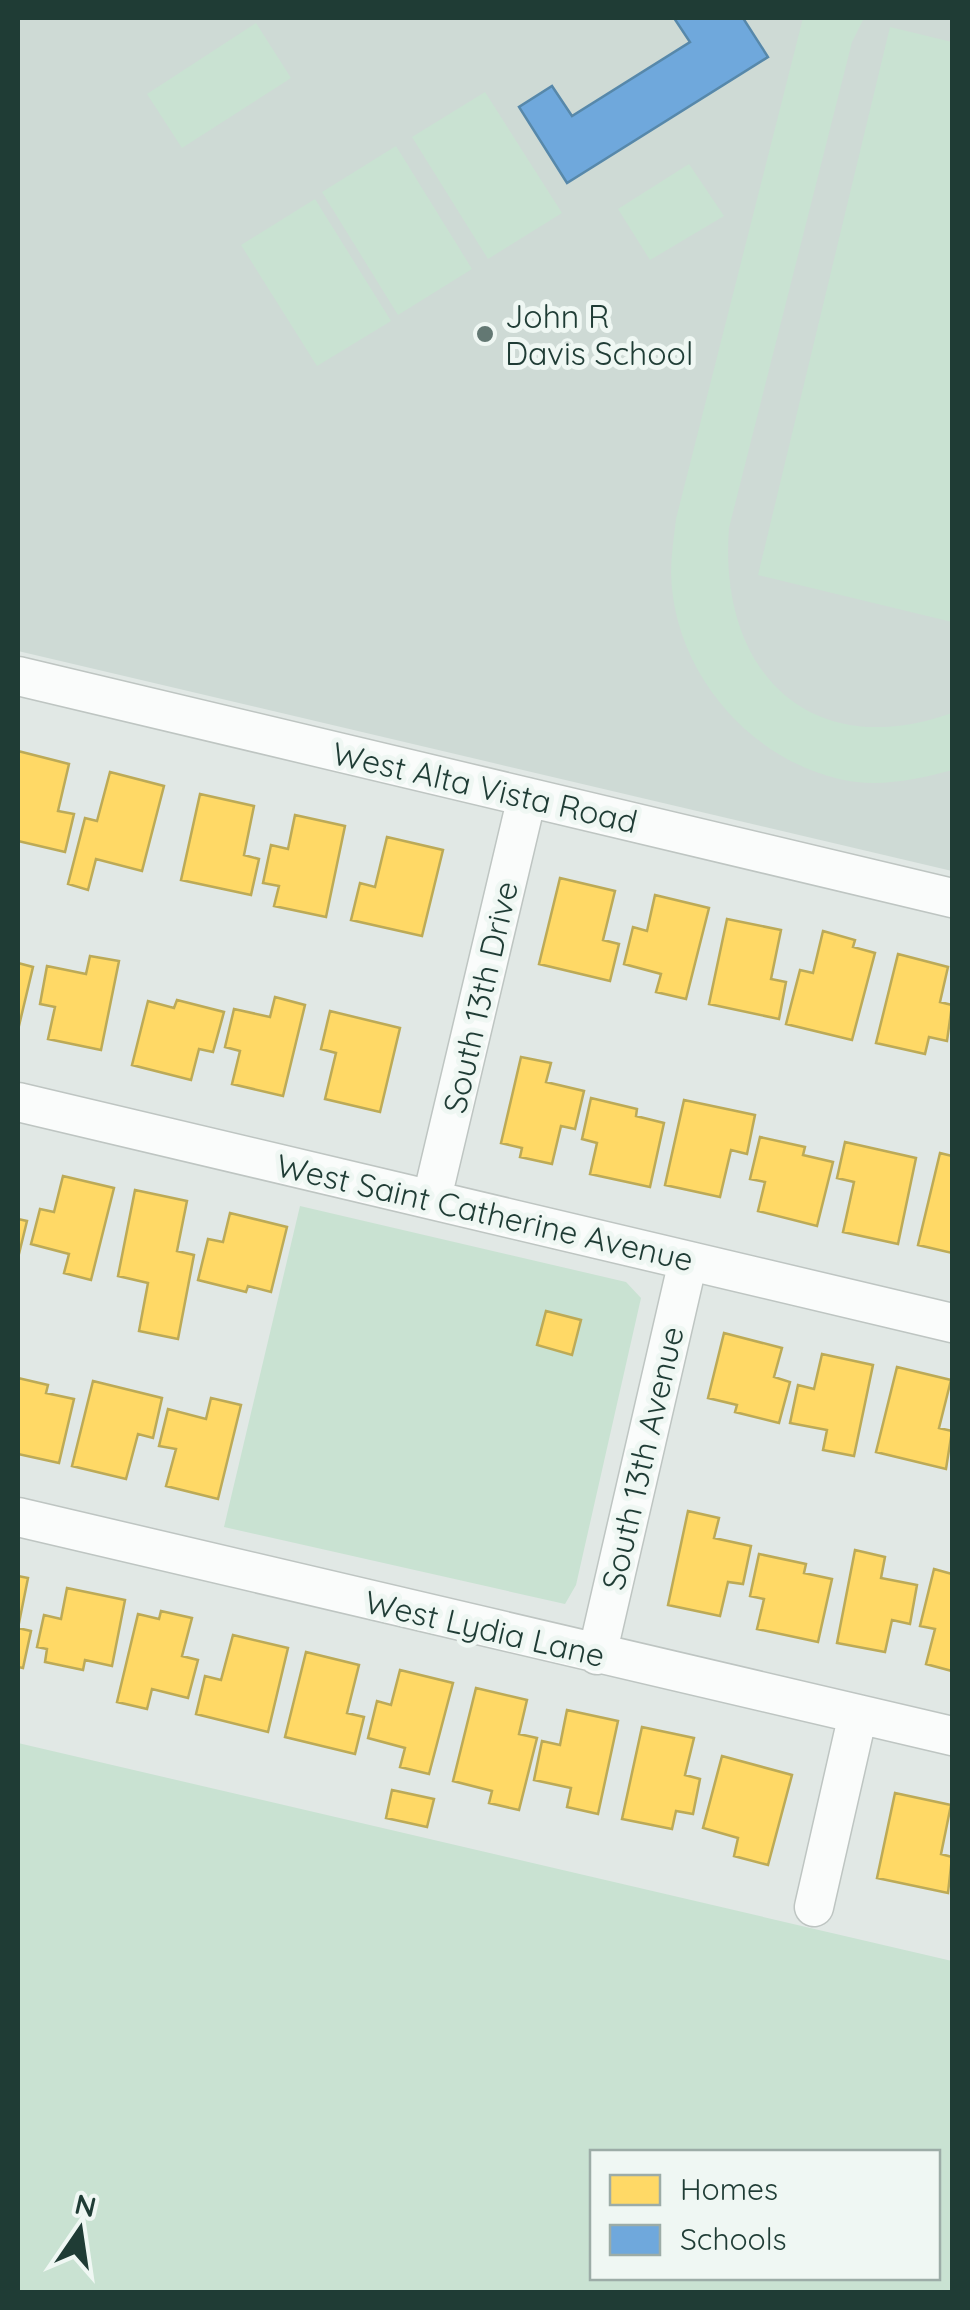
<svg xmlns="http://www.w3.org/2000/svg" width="970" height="2310" viewBox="0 0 970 2310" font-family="Quicksand,sans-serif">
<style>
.built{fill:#cedad5}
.green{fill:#c9e2d2;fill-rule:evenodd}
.homes{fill:#ffd966;stroke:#bcaa57;stroke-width:2.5}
.schools{fill:#6fa8dc;stroke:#5788aa;stroke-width:2.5}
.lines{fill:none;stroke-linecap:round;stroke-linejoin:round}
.minor-casing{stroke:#bec5c2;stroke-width:41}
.minor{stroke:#fafcfb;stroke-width:38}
.poi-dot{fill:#637873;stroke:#eff7f3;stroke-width:4}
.labels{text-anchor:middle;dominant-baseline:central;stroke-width:10;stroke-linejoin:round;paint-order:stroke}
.poi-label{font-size:32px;fill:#1f3c35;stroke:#eff7f3;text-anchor:start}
.street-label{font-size:32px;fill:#1f3c35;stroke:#eff7f3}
</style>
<rect width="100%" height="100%" fill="#e1e8e5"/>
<!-- built -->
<path class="built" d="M18 18H952V871L18 651Z"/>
<!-- green -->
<path class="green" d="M803 18H864L852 42 729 528C718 671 809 764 952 713V770C916 780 876 788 839 779 746 757 673 669 671 573 671 555 674 537 676 519Z
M256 23 291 78 182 148 147 94Z
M890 27 952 42V622L758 575Z
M485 92 562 213 488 259 412 137Z
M396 146 472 269 398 315 322 192Z
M689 164 724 216 650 260 618 209Z
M315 199 391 321 317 366 241 245Z
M300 1206 626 1282 641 1298 576 1585 565 1604 224 1527Z
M18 1743 952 1961V2292H18ZM592 2152H938V2278H592Z"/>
<!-- homes -->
<path class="homes" d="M18 751 69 764 58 811 74 814 65 852 18 841Z
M110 772 164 786 142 871 96 859 88 890 68 884 85 818 97 821Z
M200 794 254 806 244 855 259 859 251 895 181 880Z
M295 815 345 826 326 917 274 906 279 886 263 883 271 845 288 849Z
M387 837 443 850 422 936 351 920 360 883 375 887Z
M560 878 615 891 603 940 619 944 610 981 539 964Z
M655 895 709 908 686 999 656 992 661 974 624 964 633 927 647 931Z
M727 919 781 930 771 979 786 982 779 1019 709 1004Z
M823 931 855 940 853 947 875 953 852 1040 786 1024 800 970 813 973Z
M898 954 948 967 940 1002 952 1005 947 1041 929 1037 925 1054 876 1043Z
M90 956 119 961 101 1050 48 1039 55 1007 40 1004 47 966 86 974Z
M18 963 33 967 18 1030Z
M275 997 305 1005 283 1096 232 1084 240 1051 225 1047 234 1009 270 1017Z
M177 1000 224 1012 213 1052 199 1049 191 1080 132 1065 148 1001 174 1008Z
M330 1011 400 1028 380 1112 325 1099 336 1053 321 1049Z
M521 1057 551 1063 546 1082 584 1091 575 1129 561 1126 552 1164 520 1157 522 1148 501 1143Z
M591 1098 637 1109 636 1116 664 1123 650 1187 590 1174 597 1143 582 1139Z
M684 1100 755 1115 747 1154 731 1150 720 1197 665 1185Z
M760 1137 805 1147 803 1155 833 1162 817 1226 758 1211 765 1182 750 1179Z
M845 1142 916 1158 898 1244 843 1232 854 1182 837 1178Z
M940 1153 952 1156V1253L918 1245Z
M63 1176 114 1188 91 1280 64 1273 69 1254 31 1244 40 1209 54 1212Z
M135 1190 187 1201 177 1251 194 1255 178 1339 139 1331 148 1283 118 1276Z
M230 1213 287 1227 271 1292 248 1286 246 1292 198 1280 208 1239 223 1242Z
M18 1219 27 1221 18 1258Z
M546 1311 581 1320 572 1355 537 1345Z
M724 1333 782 1348 774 1377 790 1382 779 1423 735 1412 737 1405 708 1398Z
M822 1354 873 1365 854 1456 823 1450 827 1430 790 1423 798 1385 814 1389Z
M897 1367 951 1380 939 1428 952 1431 946 1469 876 1452Z
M18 1378 48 1385 46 1393 74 1399 59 1463 18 1454Z
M93 1381 162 1398 153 1438 138 1434 126 1479 72 1466Z
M211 1398 241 1405 218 1499 166 1486 176 1449 159 1446 168 1409 206 1419Z
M688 1511 719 1518 714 1538 751 1546 743 1584 728 1582 720 1616 668 1605Z
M855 1550 885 1557 881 1578 917 1585 910 1624 892 1620 885 1652 837 1643Z
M759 1554 806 1564 804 1573 832 1579 818 1642 757 1629 764 1599 750 1596Z
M934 1569 952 1574V1671L926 1664 935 1629 920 1626Z
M18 1576 28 1578 18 1628 31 1631 23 1668 18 1667Z
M67 1588 125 1600 112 1666 85 1660 83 1670 45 1662 47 1649 37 1647 44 1615 61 1619Z
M161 1611 192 1618 182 1656 198 1660 188 1698 152 1689 147 1709 117 1702 138 1614 159 1619Z
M233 1635 288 1648 268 1732 196 1714 205 1676 221 1680Z
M306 1652 359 1665 347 1713 364 1717 355 1754 285 1737Z
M400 1670 453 1683 429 1774 400 1767 405 1748 368 1738 377 1701 391 1705Z
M476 1688 527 1700 519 1734 537 1738 519 1810 489 1803 492 1791 453 1781Z
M567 1710 618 1721 598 1814 567 1807 571 1788 534 1780 542 1741 560 1745Z
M642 1727 694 1738 685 1775 700 1779 693 1814 676 1811 672 1829 622 1819Z
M722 1756 792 1775 768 1865 734 1856 738 1838 703 1828Z
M392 1790 434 1799 427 1827 386 1818Z
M895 1793 951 1805 941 1854 952 1857 948 1893 877 1878Z"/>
<!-- schools -->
<path class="schools" d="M674 18H743L768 57 567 183 519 107 552 86 572 116 690 42Z"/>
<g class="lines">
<defs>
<path id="minor" d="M18 676 952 898
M18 1102 952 1323
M432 1198 527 797
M18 1517 952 1736
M597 1655 688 1261
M814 1907 858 1714"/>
</defs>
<!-- minor casing -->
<use href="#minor" class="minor-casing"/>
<!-- minor -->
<use href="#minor" class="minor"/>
</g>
<!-- markers -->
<circle class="poi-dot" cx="485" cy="334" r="10"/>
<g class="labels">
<!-- poi labels -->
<g class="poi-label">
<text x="505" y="316">John R<tspan x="505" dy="37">Davis School</tspan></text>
</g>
<!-- street labels -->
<g class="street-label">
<text transform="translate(485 787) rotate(13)">West Alta Vista Road</text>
<text transform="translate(480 997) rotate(-77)">South 13th Drive</text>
<text transform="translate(485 1212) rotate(13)">West Saint Catherine Avenue</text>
<text transform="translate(642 1458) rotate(-77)">South 13th Avenue</text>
<text transform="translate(485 1628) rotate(13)">West Lydia Lane</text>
</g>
</g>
<!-- border -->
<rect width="970" height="2310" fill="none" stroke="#1f3c35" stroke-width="40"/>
<!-- legend -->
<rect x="590" y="2150" width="350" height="130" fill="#eff7f3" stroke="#9caca7" stroke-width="2.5"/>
<rect x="610" y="2175" width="50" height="30" fill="#ffd966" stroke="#9caca7" stroke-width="2.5"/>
<text x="680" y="2200" font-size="30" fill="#1f3c35">Homes</text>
<rect x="610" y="2225" width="50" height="30" fill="#6fa8dc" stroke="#9caca7" stroke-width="2.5"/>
<text x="680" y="2250" font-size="30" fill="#1f3c35">Schools</text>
<!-- north arrow -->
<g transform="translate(80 2230) rotate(13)" stroke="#eff7f3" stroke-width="8" paint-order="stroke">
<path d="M0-8L18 38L0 25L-18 38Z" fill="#1f3c35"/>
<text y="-15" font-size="28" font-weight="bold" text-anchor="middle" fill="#1f3c35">N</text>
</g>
</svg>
